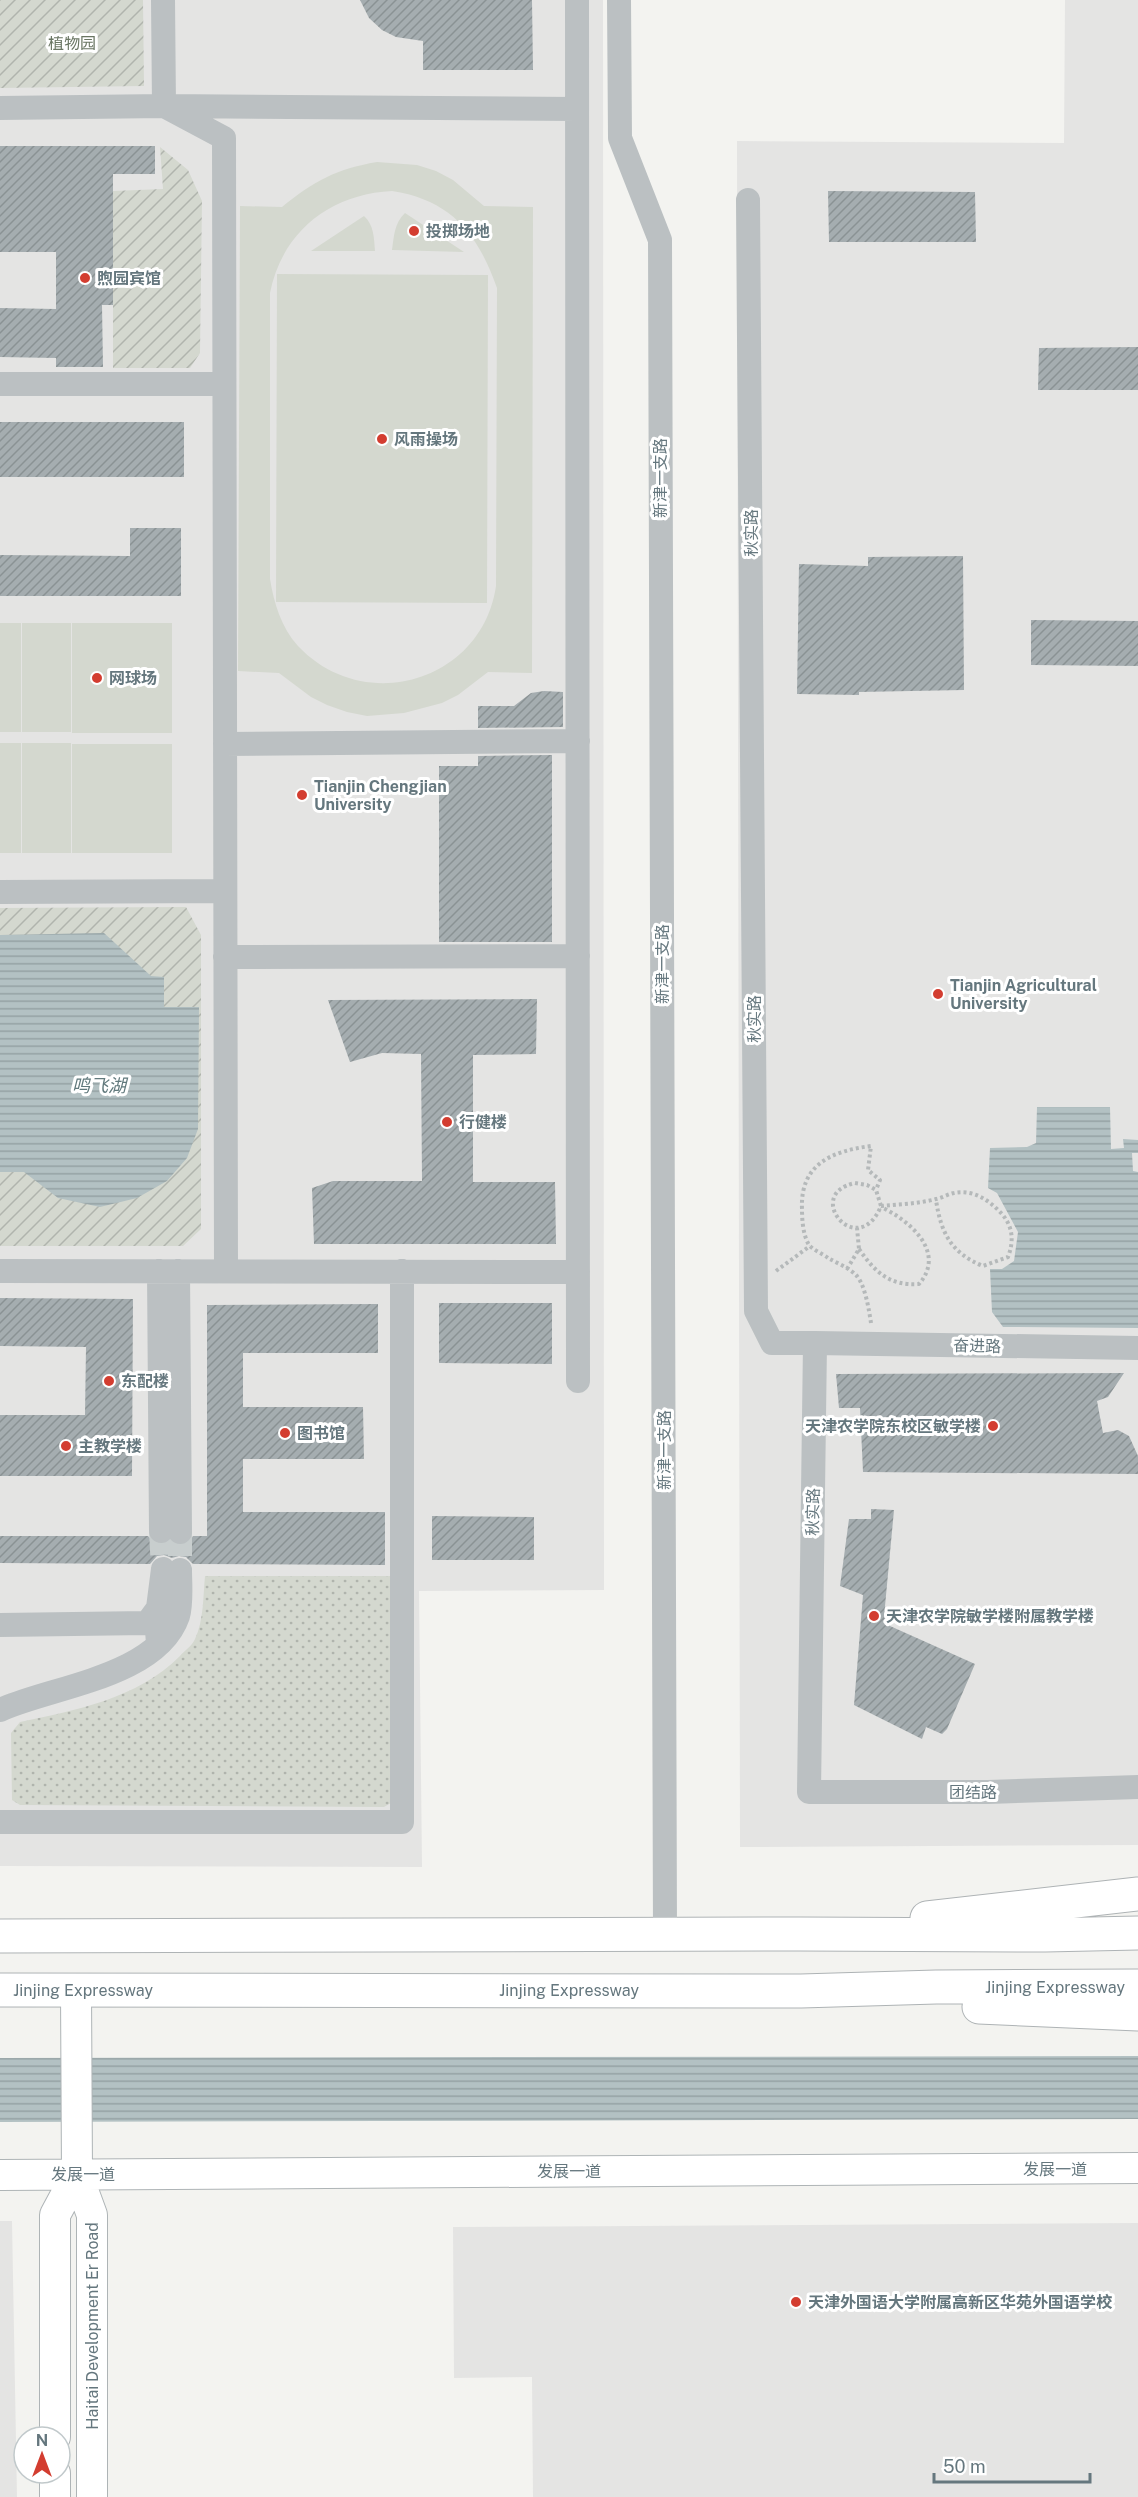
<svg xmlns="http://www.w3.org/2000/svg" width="1138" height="2497" viewBox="0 0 1138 2497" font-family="'Public Sans','Noto Sans SC',sans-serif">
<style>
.built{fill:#e4e4e3}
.grass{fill:url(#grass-dots)}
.park{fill:#d4d8cf;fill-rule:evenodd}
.garden{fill:url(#garden-furrows)}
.water{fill:url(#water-rules)}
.building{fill:url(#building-hatch)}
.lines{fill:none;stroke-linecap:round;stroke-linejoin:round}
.minor-tunnel{stroke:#c8cece;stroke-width:24;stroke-dasharray:24 12;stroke-linecap:butt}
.major-casing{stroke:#aeb4b6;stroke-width:32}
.highway-casing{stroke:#aeb3b5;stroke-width:35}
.path{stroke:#b5b9ba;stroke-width:4;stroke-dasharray:3 3;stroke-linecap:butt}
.minor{stroke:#bbc0c2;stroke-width:24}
.major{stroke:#fff;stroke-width:30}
.highway{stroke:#fff;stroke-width:33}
.poi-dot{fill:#d33d30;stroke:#fff;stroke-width:2}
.labels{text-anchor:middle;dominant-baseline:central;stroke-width:6;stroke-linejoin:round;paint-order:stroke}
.park-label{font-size:16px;fill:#6a7663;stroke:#fff}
.poi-label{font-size:16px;font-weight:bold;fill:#65777e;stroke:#fff;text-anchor:start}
.street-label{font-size:16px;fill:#65777e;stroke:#fff}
.water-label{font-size:18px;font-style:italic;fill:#61797c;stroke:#fff}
</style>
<defs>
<pattern id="grass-dots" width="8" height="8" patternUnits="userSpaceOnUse" patternTransform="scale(1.5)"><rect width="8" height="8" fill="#d4d8cf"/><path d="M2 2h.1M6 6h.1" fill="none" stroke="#b0b4ad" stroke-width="1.8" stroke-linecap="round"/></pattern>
<pattern id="garden-furrows" width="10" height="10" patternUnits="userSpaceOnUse" patternTransform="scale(1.5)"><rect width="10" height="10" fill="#d4d8cf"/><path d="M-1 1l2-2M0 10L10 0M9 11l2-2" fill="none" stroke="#b0b4ad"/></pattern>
<pattern id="water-rules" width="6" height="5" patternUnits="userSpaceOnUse" patternTransform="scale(1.5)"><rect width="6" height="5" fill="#b3c1c3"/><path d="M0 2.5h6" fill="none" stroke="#95a2a4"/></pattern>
<pattern id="building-hatch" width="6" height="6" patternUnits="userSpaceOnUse" patternTransform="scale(1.5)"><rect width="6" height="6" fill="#a5adb0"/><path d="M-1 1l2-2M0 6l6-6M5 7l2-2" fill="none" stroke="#8a9294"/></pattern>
</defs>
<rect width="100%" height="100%" fill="#f3f3f0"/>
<!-- built -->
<path class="built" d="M0 0H603L604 1590 419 1591 422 1867 0 1866Z
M1065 0H1138V1845L740 1847 737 141 1064 143Z
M0 2221H12L17 2497H0Z
M1138 2223V2497H533L532 2377 454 2378 453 2227Z"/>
<!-- grass -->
<path class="grass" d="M205 1576H393L391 1803 384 1807 20 1805 12 1800 11 1733 20 1722C76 1710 137 1699 180 1656 184 1651 192 1646 195 1639 204 1620 203 1596 205 1576Z"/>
<!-- park -->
<path class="park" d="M377 162 417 165 436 171 453 180 484 206 533 207 532 673 488 672 458 695 442 703 404 713 367 716 347 712 327 705 311 697 279 673 238 671 240 206 282 207C314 181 336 169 377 162ZM392 191C451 200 478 234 497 288L496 586C482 682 364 716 298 646 281 627 274 603 270 579V293C282 232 330 194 392 191Z
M405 213 464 252 392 250C394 237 394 223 405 213Z
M364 216C374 225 374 238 375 251H311Z
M277 274 488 275 487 603 276 602Z
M0 623H21V732H0Z
M22 623H71V732H22Z
M72 623H172V733H72Z
M0 743H21V853H0Z
M22 743H71V853H22Z
M72 744H172V853H72Z"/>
<!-- garden -->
<path class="garden" d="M0 0H143L144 86 0 88Z
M160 147 188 170 202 201 200 353 190 368H113V191L163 189Z
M186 907 201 935V1229L183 1246H0V908Z"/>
<!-- water -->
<path class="water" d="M104 933 151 976 164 977V1007H199L198 1129 187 1158 167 1181 137 1198 100 1207 58 1198 24 1172H0V935Z
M1037 1107H1110L1111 1149 1124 1148 1123 1139 1138 1140V1153H1132L1133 1171 1138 1172V1328L1003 1327 992 1312 990 1269H1002L1014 1261 1018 1232 997 1193 988 1188 990 1148 1027 1147 1036 1143Z
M1138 2056V2119L0 2122V2058Z"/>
<!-- building -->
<path class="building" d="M360 0H532L533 70H423V41L396 37 382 30 369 18Z
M0 146H155V174H113V305H102L103 367H56V358L0 357V308L56 309V252H0Z
M828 191 975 192 976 242H829Z
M1138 347V390H1038L1039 348Z
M0 422H184V477H0Z
M130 528H181V596H0V555L130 556Z
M963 556 964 690 859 692V695L797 694 799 564 868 566V557Z
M1031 620 1138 621V666L1031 665Z
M544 691 563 692V727L478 728V706H514L531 693Z
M552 755V942H439V766H478V756Z
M537 999 536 1054 473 1055V1182H555L556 1244H314L312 1188 333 1181H422L421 1054 382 1053 350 1062 328 1000Z
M0 1298 133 1299 132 1476H0V1415H85L86 1347 0 1346Z
M439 1303H552V1364L439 1363Z
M378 1304V1353H243V1407H363L364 1459H243V1512H385V1565L193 1564 186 1557 179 1556 172 1558 164 1555 157 1556 150 1564 0 1563V1536H148L155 1544 162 1545 170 1542 180 1546 188 1544 193 1536H207V1305Z
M1124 1373 1108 1397 1097 1401 1103 1433 1118 1430 1129 1436 1138 1456V1474L863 1472 860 1408H839L836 1374Z
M871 1509 894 1510 885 1606 890 1626 975 1664 947 1729 942 1734 926 1727 922 1739 854 1705 863 1595 840 1586 849 1519H871Z
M432 1516 534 1517V1560H432Z"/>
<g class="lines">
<!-- minor-tunnel -->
<path class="minor-tunnel" d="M161 1531 163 1569
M180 1532V1570"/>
<defs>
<path id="major" d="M76 1990 77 2174 92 2215V2497
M0 2175 1138 2168
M55 2437V2215L77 2174
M55 2473V2497"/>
<path id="highway" d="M927 1918 1138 1894
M0 1936 800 1934 1045 1935 1138 1933
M0 1990 801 1991 936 1987 1138 1986
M979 2007 1138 2014"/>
</defs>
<!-- major casing -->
<use href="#major" class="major-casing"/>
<!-- highway casing -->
<use href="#highway" class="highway-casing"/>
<!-- path -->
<path class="path" d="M855 1183 867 1185 876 1190 881 1206C858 1262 802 1194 855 1183Z
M881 1206C899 1204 918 1204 936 1199 942 1198 948 1194 954 1193 973 1189 989 1200 1002 1214 1013 1227 1014 1241 1008 1257L983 1266C951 1253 941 1233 936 1200
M859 1249C875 1272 889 1286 919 1284 947 1252 909 1220 881 1207
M847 1269 859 1249 857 1228
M776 1271 810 1246
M871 1323C869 1310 865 1284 856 1275 849 1268 837 1263 828 1258 823 1254 813 1250 809 1245 803 1235 802 1220 802 1209 800 1164 832 1151 871 1146L868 1170 880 1180 876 1190"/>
<!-- minor -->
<path class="minor" d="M163 0 164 106 224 138 226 1271
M577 0 578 1381
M619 0 620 138 660 240 665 1935
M0 108 164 106 577 109
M748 200 756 1311 772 1343H815L809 1792H988L1138 1787
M0 384H224
M225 744 578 741
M0 892 225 891
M225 957 578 956
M0 1271 578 1272
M159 1271 161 1531
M178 1271 180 1532
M815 1343 1138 1348
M147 1623 158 1608 163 1569
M0 1625 147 1623 154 1624 157 1630 158 1644
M0 1710C50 1687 157 1677 178 1616 182 1602 180 1584 180 1570
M0 1822H402V1271"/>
<!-- major -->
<use href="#major" class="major"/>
<!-- highway -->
<use href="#highway" class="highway"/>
</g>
<!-- markers -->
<g class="poi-dot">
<circle cx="414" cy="231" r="6"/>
<circle cx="85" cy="278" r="6"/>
<circle cx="382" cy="439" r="6"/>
<circle cx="97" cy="678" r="6"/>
<circle cx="302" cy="795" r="6"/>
<circle cx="938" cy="994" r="6"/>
<circle cx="447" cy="1122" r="6"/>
<circle cx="109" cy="1381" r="6"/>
<circle cx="993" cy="1426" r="6"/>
<circle cx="285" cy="1433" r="6"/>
<circle cx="66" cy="1446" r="6"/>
<circle cx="874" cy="1616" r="6"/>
<circle cx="796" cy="2302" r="6"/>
</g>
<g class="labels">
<!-- park labels -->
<g class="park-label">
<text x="72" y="43">植物园</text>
</g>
<!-- poi labels -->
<g class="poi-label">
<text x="426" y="231">投掷场地</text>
<text x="97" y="278">煦园宾馆</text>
<text x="394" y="439">风雨操场</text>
<text x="109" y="678">网球场</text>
<text x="314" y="786">Tianjin Chengjian<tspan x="314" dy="18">University</tspan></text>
<text x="950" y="985">Tianjin Agricultural<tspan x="950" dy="18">University</tspan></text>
<text x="459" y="1122">行健楼</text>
<text x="121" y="1381">东配楼</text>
<text x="981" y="1426" text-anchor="end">天津农学院东校区敏学楼</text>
<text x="297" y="1433">图书馆</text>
<text x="78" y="1446">主教学楼</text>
<text x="886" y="1616">天津农学院敏学楼附属教学楼</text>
<text x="808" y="2302">天津外国语大学附属高新区华苑外国语学校</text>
</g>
<!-- street labels -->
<g class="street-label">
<text transform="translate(660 478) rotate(-90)">新津一支路</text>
<text transform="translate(751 533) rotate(-90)">秋实路</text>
<text transform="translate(662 964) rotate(-90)">新津一支路</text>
<text transform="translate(754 1019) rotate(-90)">秋实路</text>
<text transform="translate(977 1346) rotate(1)">奋进路</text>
<text transform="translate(664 1450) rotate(-90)">新津一支路</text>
<text transform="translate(813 1512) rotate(-89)">秋实路</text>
<text x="973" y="1792">团结路</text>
<text x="1055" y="1987">Jinjing Expressway</text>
<text x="83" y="1990">Jinjing Expressway</text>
<text x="569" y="1990">Jinjing Expressway</text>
<text x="1055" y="2169">发展一道</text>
<text x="569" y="2171">发展一道</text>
<text x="83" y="2174">发展一道</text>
<text transform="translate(92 2326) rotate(-90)">Haitai Development Er Road</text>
</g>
<!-- water labels -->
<g class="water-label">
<text x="99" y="1085">鸣飞湖</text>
</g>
</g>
<!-- north arrow -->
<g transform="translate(42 2455)"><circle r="28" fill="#ffffff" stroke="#c1c9cb" stroke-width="1.5"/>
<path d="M0-4.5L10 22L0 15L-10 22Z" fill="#d33d30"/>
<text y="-9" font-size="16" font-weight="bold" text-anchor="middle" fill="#65777e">N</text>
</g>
<!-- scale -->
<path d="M934 2473v9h156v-9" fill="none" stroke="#65777e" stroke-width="3"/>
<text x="943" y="2473" font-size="18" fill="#65777e" stroke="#ffffff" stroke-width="4.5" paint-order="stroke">50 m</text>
</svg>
